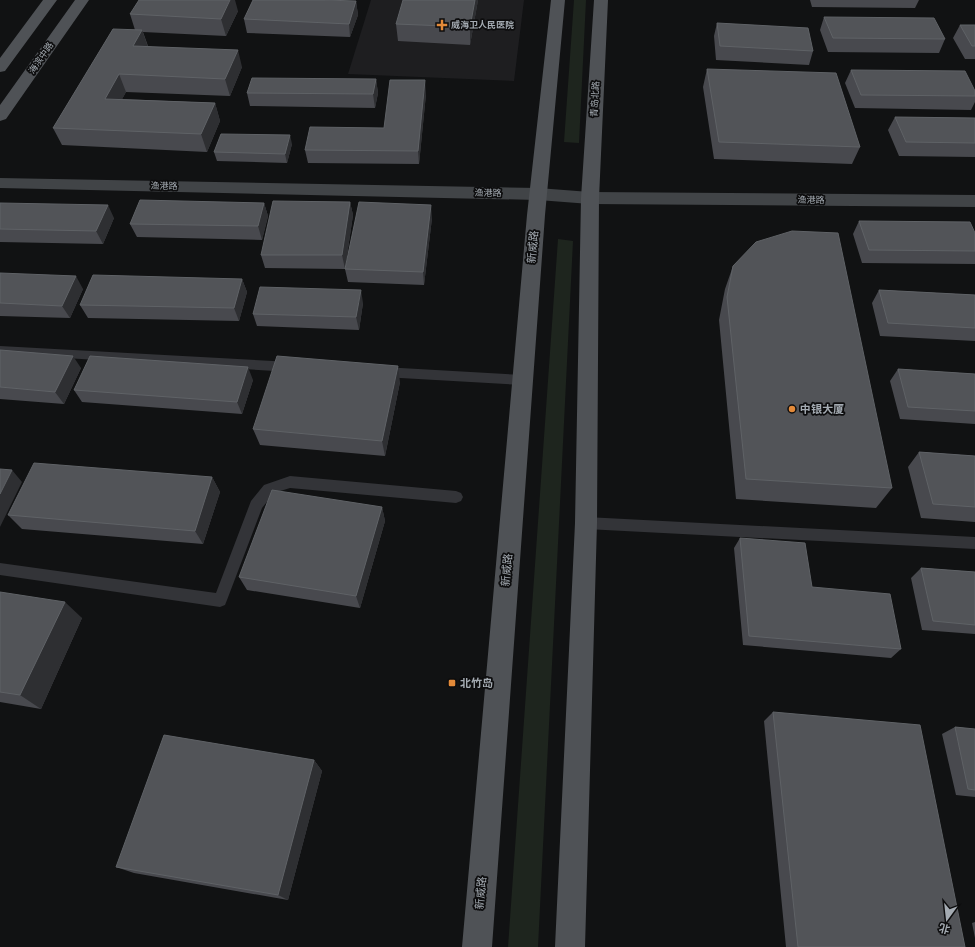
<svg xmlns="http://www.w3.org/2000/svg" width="975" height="947" viewBox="0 0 975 947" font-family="Roboto,'Noto Sans SC',sans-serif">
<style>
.built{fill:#1e1e20}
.green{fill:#1e251e}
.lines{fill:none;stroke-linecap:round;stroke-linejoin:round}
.lane{fill:#333438;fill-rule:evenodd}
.secondary{fill:#414447;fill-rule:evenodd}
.primary{fill:#4f5256;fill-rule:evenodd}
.wall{fill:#48494e}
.shaded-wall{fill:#2e2f32}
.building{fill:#525458;stroke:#5f6266}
.poi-dot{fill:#e38a39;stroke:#0d0d0e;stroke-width:1.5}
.labels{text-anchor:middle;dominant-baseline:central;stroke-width:3.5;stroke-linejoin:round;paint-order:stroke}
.far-poi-label{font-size:9px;font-weight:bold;fill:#a4abb2;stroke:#0d0d0e;text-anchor:start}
.far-street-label{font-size:9px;fill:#a4abb2;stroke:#0d0d0e}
.street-label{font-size:11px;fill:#a4abb2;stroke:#0d0d0e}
.poi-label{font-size:11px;font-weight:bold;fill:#a4abb2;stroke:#0d0d0e;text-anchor:start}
</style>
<rect width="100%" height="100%" fill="#111213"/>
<!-- built -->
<path class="built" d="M371 0H524L514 81 348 74Z"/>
<!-- green -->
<path class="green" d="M574 0H586L579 143 564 142Z
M558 239 573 241 538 947H508Z"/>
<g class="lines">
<!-- lane -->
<path class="lane" d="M0 346 291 362 295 364 297 367 295 370 291 372 0 354Z
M383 367 523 375 527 377 529 380 527 383 523 385 383 377 379 375 377 372 379 369Z
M290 476 456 491 461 493 463 497 461 501 456 503 290 488 274 493 262 508 227 600 225 605 220 607 0 575V563L216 593 251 501 264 485Z
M586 517 975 537V549L586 529 581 527 579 523 581 519Z"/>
<!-- secondary -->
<path class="secondary" d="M0 178 538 188 590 192 975 195V207L590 204 538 200 0 188Z"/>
<!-- primary -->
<path class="primary" d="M43 0H57L5 71 0 72V58Z
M75 0H89L6 119 0 121V105Z
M551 0H565L545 215 492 947H462L527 215Z
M594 0H608L599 198 597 523 585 947H555L575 523 581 198Z"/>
</g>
<!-- wall -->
<path class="wall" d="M478 0 470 45 398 41 396 24Z
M810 0H919L915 8 812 7Z
M356 1 358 15 350 37 247 33 244 19Z
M238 11 226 36 143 32 148 46 242 67 230 96 126 92 122 99 215 103 220 121 207 152 62 145 53 128 135 30 130 14Z
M824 17 945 39 939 53 828 52 820 30Z
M717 23 813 51 809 65 716 60 714 36Z
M960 25H975V59H965L953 38Z
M707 69 860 147 852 164 714 159 703 87Z
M851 70 975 91V102L971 110 855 108 845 83Z
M376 79 378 93 375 108 250 106 247 93Z
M426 94 419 164 308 163 305 150 384 128Z
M895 117 975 118V157L899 156 888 130Z
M292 144 287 163 217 161 214 152Z
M350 202 353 215 345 269 265 268 261 255Z
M0 203 114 218 103 244 0 242Z
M264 203 268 216 262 240 137 237 130 224Z
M432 218 424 285 348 282 345 269Z
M859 221 975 233V264L862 263 853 234Z
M733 266 892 488 876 508 736 499 719 320 725 289Z
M0 273 83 289 70 318 0 316Z
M242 279 247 292 239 321 88 318 80 305Z
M879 290 975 295V341L880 336 872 303Z
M363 303 359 330 257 326 253 314Z
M0 350 81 368 64 404 0 399Z
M898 369 975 374V424L900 419 890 381Z
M253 380 242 414 82 402 74 390Z
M400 382 385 456 260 445 253 429Z
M919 452 975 456V522L921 518 908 467Z
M212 477 220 492 203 544 22 529 8 515Z
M382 507 385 521 360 608 247 590 239 577Z
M740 538 812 587 901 649 891 658 743 645 734 548Z
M921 568 975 572V634L922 630 911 578Z
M0 592 82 618 41 709 0 702Z
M773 712 965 947H786L764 721Z
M955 727 975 729V797L956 795 942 734Z
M314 760 322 771 288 900 134 873 116 867Z
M975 922V938L972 923Z"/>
<!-- shaded-wall -->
<path class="shaded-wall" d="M230 0H235L238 11 226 36 221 19Z
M475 0H478L470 45V27Z
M356 1 358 15 350 37 349 24Z
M142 30 148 47 133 46Z
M238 50 242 67 230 96 225 79Z
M119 74 126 92 113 116 105 99Z
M376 79 378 93 375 108 373 94Z
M425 80 426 94 419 164 418 151Z
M215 103 220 121 207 152 201 134Z
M290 135 292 144 287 163 285 154Z
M350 202 353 215 345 269 342 255Z
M264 203 268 216 262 240 258 226Z
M108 205 114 218 103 244 96 231Z
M431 205 432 218 424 285 423 272Z
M76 276 83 289 70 318 62 306Z
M242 279 247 292 239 321 234 308Z
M361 290 363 303 359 330 356 317Z
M73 356 81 368 64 404 55 392Z
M398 366 400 382 385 456 382 441Z
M248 367 253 380 242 414 237 402Z
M12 470 22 482 0 527V494Z
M212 477 220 492 203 544 195 531Z
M382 507 385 521 360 608 356 596Z
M65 602 82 618 41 709 20 695Z
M314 760 322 771 288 900 278 895Z"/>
<!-- building -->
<path class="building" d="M139 0H230L221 19 130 14Z
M253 0H325L356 1 349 24 244 19Z
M403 0H475L470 27 396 24Z
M824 17 934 18 945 39 833 38Z
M717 23 808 28 813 51 720 46Z
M960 25H975V46H972Z
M113 29 142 30 133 46 238 50 225 79 119 74 105 99 215 103 201 134 53 128Z
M707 69 836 73 860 147 719 142Z
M851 70 965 71 975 91V96L861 95Z
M252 78 376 79 373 94 247 93Z
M390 80H425L418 151 305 150 310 127 384 128Z
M895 117 975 118V143L906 142Z
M221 134 290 135 285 154 214 152Z
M140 200 264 203 258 226 130 224Z
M273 201 350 202 342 255H261Z
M359 202 431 205 423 272 345 269Z
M0 203 108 205 96 231 0 229Z
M859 221 970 222 975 233V251L869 250Z
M792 231 838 233 892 488 746 479 727 297 733 266 756 242Z
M0 273 76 276 62 306 0 303Z
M93 275 242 279 234 308 80 305Z
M260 287 361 290 356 317 253 314Z
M879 290 975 295V328L888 323Z
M0 350 73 356 55 392 0 387Z
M90 356 248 367 237 402 74 390Z
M277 356 398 366 382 441 253 429Z
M898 369 975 374V411L908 407Z
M919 452 975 456V507L933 504Z
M34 463 212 477 195 531 8 515Z
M0 469 12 470 0 494Z
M272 490 382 507 356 596 239 577Z
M740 538 805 543 812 587 890 594 901 649 749 636Z
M921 568 975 572V625L933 621Z
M0 592 65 602 20 695 0 692Z
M773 712 920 725 965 947H798Z
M955 727 975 729V790L968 789Z
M164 735 314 760 278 895 116 867Z"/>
<!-- markers -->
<g class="poi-dot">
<path d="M440 19h4v4h4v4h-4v4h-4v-4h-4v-4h4z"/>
<circle cx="792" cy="409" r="4"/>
<rect x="448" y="679" width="8" height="8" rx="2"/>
</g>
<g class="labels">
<!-- far-poi labels -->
<g class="far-poi-label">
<text x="451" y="25">威海卫人民医院</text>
</g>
<!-- far-street labels -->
<g class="far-street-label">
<text transform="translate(41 58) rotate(-55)">海滨中路</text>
<text transform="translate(595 99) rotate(-87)">青岛北路</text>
<text transform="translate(164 186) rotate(1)">渔港路</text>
<text transform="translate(488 193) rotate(1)">渔港路</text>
<text transform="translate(811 200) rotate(1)">渔港路</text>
</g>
<!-- street labels -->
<g class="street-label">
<text transform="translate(533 247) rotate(-85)">新威路</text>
<text transform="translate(507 570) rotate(-85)">新威路</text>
<text transform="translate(481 893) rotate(-85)">新威路</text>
</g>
<!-- poi labels -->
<g class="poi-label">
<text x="800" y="409">中银大厦</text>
<text x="460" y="683">北竹岛</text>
</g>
</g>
<!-- north arrow -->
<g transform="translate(947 919) rotate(195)" stroke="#0d0d0e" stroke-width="3" paint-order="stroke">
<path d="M0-3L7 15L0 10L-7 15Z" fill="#a4abb2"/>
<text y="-6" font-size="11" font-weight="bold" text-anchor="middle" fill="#a4abb2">北</text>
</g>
</svg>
